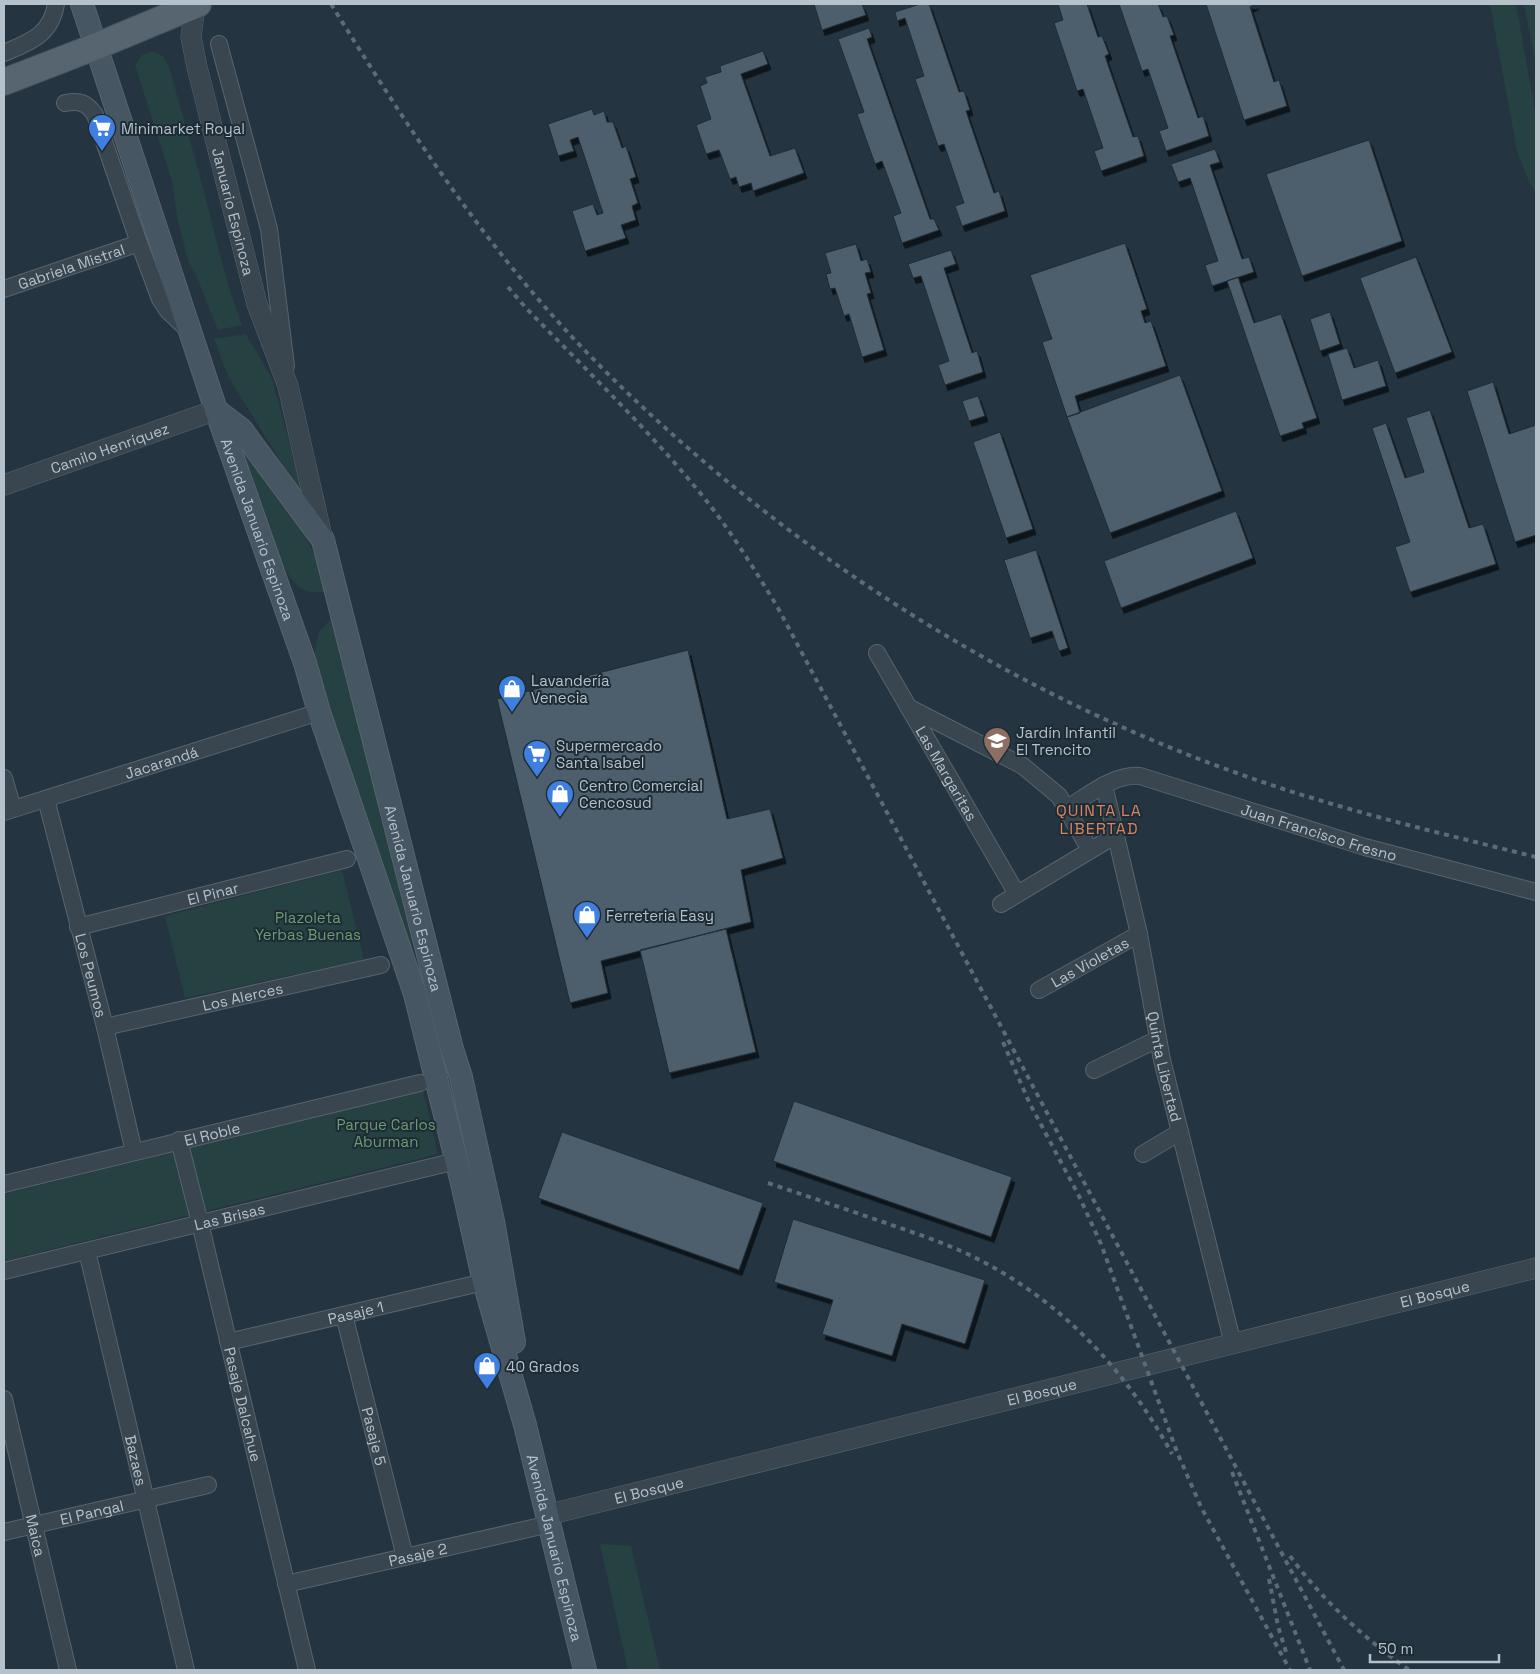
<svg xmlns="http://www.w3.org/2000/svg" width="1540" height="1674" viewBox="0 0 1540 1674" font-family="'Space Grotesk',sans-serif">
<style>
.green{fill:#264141}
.building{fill:#4d5e6c;stroke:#1f2d37;filter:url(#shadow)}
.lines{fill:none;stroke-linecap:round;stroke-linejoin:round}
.minor-casing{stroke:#57646e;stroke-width:18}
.tertiary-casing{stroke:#57646e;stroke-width:21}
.secondary-casing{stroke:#57646e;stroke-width:24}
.primary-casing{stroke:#45525c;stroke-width:28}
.minor{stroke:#394650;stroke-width:16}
.tertiary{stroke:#394650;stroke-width:20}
.secondary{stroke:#475663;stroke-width:22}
.primary{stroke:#576570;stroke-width:26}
.rail{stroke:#5b6b77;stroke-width:4;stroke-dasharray:5 5;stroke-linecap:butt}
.labels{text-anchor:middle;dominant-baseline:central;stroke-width:4;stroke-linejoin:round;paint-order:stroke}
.poi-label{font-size:15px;fill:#b5c1cb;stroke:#1d2b35;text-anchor:start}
.street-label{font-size:15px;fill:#b5c1cb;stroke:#1d2b35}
.park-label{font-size:15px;fill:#6c9c70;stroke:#1d2b35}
.neighbourhood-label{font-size:16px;letter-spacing:1px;fill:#d88462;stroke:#1d2b35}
</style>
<defs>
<filter id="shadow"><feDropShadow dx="3" dy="5.5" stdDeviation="0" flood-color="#0009"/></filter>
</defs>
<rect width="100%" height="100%" fill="#243541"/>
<!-- green -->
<path class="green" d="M1490 4H1516L1536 117V192L1529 182 1517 151Z
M1524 4H1536V66Z
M154 51 164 57 170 70C181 111 194 152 204 192 216 237 225 282 242 325L218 330 196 275 189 263 178 222 172 181 135 65 142 55Z
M246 334 272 379 305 501 228 376 214 339Z
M232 423 293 513 318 561 327 592C301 594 298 588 284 568Z
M332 617 421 960 408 941 313 659 319 632Z
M342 870 364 960 185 998 165 916Z
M423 1090 438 1154 4 1261V1194Z
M600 1544 631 1546 660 1670H628Z"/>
<!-- building -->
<path class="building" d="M814 4H862L866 15 822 30Z
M920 4H929L959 92 964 91 970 110 966 111 994 193 999 191 1005 211 962 226 955 206 964 203 944 144 938 146 915 79 924 76 905 18 897 21 895 12Z
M1058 4H1087L1098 37 1102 36 1109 54 1105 56 1133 137 1138 136 1144 156 1101 171 1094 151 1103 148 1083 89 1077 91 1054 23 1063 20Z
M1119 4H1158L1163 17 1167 16 1174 35 1170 36 1198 118 1203 116 1209 136 1166 151 1159 131 1168 128 1148 69 1142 71Z
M1206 4H1256L1250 7 1274 82 1279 80 1287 106 1244 120Z
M869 28 872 37 867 39 930 219H934L939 230 902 243 893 216 901 213 882 161 875 164 857 114 864 112 838 39Z
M763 51 768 64 741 74 770 156 795 148 804 173 753 191 751 183 739 187 736 177 730 179 719 150 706 154 696 125 711 119 700 86 707 83 705 77 721 72 720 66Z
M592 109 594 115 604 111 607 122H613L622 148 626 146 636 177 630 179 638 203 632 206 636 220 621 225 626 238 585 251 572 211 593 204 597 215 603 213 578 137 570 140 574 151 558 156 548 124Z
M1369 140 1402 241 1302 276 1266 174Z
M1215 149 1220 162 1210 165 1242 259 1249 257 1254 272 1212 286 1205 265 1218 261 1190 178 1178 182 1171 164Z
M1125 243 1147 309 1141 311 1145 323 1151 321 1166 366 1075 396 1080 413 1067 417 1042 342 1052 339 1030 275Z
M856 244 861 261 867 259 871 272 865 273 871 293 867 294 884 350 862 357 849 314 844 316 835 288 830 289 826 274 831 273 825 253Z
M951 250 956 264 944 268 972 353 977 351 983 372 945 385 938 365 949 361 921 276 913 278 908 264Z
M1416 257 1452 352 1395 373 1360 278Z
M1238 277 1254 323 1281 314 1317 418 1302 423 1304 428 1280 436 1227 281Z
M1330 312 1340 344 1320 351 1310 319Z
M1347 348 1354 368 1378 360 1386 386 1342 400 1328 354Z
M1180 375 1222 491 1110 533 1067 417Z
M1493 382 1509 434 1536 425V535L1515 542 1467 391Z
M978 396 985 416 969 421 962 401Z
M1430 410 1469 528 1483 524 1496 564 1410 592 1395 547 1410 542 1372 428 1386 423 1405 478 1424 472 1406 418Z
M1000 432 1033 529 1006 538 973 442Z
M1236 511 1253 558 1121 608 1104 561Z
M1036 550 1068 648 1059 651 1052 631 1030 638 1004 560Z
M688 650 727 819 770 809 783 858 741 870 751 922 601 961 608 993 570 1003 497 699Z
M726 929 756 1052 669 1073 640 950Z
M794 1101 1012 1177 991 1237 773 1161Z
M562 1132 763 1203 739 1270 538 1198Z
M793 1219 985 1280 965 1344 902 1324 892 1356 822 1334 833 1300 774 1282Z"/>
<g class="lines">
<defs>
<g id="minor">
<path d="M219 44 269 229 286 366"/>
<path d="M4 53C30 42 51 35 56 4"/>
<path d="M65 103C80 100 87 103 95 115L139 243 160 299 168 311 188 330"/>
<path id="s1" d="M4 289 139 243"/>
<path id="s2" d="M877 653 1017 894"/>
<path d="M908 707 1023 766 1059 796 1090 850"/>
<path d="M4 778 13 809"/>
<path id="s3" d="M1104 785 1139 934 1162 1060 1233 1344"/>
<path id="s4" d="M46 799 105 1027 134 1152"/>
<path id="s5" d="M1066 809C1089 795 1113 774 1140 776L1365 847 1536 892"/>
<path id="s6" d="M4 812 319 712"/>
<path d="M1001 904 1116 835"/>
<path id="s7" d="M78 927 347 859"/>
<path id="s8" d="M1039 990 1139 934"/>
<path id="s9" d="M105 1027 381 965"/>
<path d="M1094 1070 1158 1039"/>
<path id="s10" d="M179 1140 200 1223 307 1670"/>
<path d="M1143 1154 1180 1132"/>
<path id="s11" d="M4 1184 420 1083"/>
<path id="s12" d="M87 1251 186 1670"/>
<path id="s13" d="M4 1271 456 1161"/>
<path id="s14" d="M344 1315 405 1557"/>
<path id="s15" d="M228 1342 484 1282"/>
<path id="s16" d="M4 1399 68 1670"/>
<path id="s17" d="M4 1532 208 1485"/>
<path id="s18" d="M286 1584 550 1524"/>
</g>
<g id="tertiary">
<path id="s19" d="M195 5 191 37 197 67 257 304 288 386 322 537"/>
<path id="s20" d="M4 485 216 410"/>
<path id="s21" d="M547 1515 1536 1268"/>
</g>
<g id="secondary">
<path id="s22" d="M82 4 216 410 305 663 319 712 415 994 462 1183 484 1282 525 1425 585 1670"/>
<path id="s23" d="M216 410 241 429 323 540 452 1049 461 1077 493 1221 514 1342"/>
</g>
<path id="primary" d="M4 82 97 46 198 4"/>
</defs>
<!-- minor casing -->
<use href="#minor" class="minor-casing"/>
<!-- tertiary casing -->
<use href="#tertiary" class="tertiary-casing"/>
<!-- secondary casing -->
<use href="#secondary" class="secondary-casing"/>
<!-- primary casing -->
<use href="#primary" class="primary-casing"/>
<!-- minor -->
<use href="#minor" class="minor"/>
<!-- tertiary -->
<use href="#tertiary" class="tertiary"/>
<!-- secondary -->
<use href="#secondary" class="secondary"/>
<!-- primary -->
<use href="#primary" class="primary"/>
<!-- rail -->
<path class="rail" d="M331 4C389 97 448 190 518 275 561 328 610 378 661 424 827 575 1022 696 1234 772 1333 808 1435 832 1536 857
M508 287 526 308C583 367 644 425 696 488 728 526 753 567 778 608L1344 1670
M1003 1042 1029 1102 1079 1196 1101 1244 1177 1452 1201 1507 1290 1670
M768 1183C807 1196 845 1209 883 1222 909 1231 936 1240 961 1251 1054 1293 1124 1366 1172 1454
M1232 1472 1310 1670
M1290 1556C1323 1601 1364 1638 1409 1670
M1269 1579 1278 1626 1286 1652"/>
</g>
<!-- icons -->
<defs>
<symbol id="supermarket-pin" viewBox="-11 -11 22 30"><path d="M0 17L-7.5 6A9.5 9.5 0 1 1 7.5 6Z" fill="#3f7fe0" stroke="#1d2b35"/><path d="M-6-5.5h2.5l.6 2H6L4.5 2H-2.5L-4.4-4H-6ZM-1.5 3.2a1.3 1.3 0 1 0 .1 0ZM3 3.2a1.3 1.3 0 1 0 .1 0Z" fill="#fff"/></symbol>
<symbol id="shop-pin" viewBox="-11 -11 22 30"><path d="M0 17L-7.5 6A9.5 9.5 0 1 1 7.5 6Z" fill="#3f7fe0" stroke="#1d2b35"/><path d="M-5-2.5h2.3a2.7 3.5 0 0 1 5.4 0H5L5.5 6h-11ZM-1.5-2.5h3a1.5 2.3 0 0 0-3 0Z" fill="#fff"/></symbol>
<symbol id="school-pin" viewBox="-11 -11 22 30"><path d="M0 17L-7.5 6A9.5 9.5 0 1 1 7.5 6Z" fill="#8d6e63" stroke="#1d2b35"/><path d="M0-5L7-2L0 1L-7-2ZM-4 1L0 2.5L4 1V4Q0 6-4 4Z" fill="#fff"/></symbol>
</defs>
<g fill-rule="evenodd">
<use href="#supermarket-pin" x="86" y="112" width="32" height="43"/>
<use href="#shop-pin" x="496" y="673" width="32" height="43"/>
<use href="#school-pin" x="981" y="725" width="32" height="43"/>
<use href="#supermarket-pin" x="521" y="738" width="32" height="43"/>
<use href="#shop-pin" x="544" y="778" width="32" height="43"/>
<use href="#shop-pin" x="571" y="899" width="32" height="43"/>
<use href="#shop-pin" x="471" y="1350" width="32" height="43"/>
</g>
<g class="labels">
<!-- poi labels -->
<g class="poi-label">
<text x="121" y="128">Minimarket Royal</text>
<text x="531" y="680">Lavandería<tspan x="531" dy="17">Venecia</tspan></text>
<text x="1016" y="732">Jardín Infantil<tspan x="1016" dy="17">El Trencito</tspan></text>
<text x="556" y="745">Supermercado<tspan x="556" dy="17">Santa Isabel</tspan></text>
<text x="579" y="785">Centro Comercial<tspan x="579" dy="17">Cencosud</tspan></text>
<text x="606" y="915">Ferreteria Easy</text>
<text x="506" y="1366">40 Grados</text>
</g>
<!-- street labels -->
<g class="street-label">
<text stroke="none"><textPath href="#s19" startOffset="212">Januario Espinoza</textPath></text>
<text stroke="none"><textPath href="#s1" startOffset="71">Gabriela Mistral</textPath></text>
<text stroke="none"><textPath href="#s20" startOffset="112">Camilo Henríquez</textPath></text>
<text stroke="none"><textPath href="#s22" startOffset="554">Avenida Januario Espinoza</textPath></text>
<text stroke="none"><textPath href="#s6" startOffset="165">Jacarandá</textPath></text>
<text stroke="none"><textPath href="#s2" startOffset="139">Las Margaritas</textPath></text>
<text stroke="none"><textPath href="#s5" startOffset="270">Juan Francisco Fresno</textPath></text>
<text stroke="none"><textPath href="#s7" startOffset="139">El Pinar</textPath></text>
<text stroke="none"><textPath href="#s23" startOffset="539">Avenida Januario Espinoza</textPath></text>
<text stroke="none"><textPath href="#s8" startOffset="58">Las Violetas</textPath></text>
<text stroke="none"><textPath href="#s4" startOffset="182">Los Peumos</textPath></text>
<text stroke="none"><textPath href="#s9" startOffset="141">Los Alerces</textPath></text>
<text stroke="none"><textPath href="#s3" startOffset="288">Quinta Libertad</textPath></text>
<text stroke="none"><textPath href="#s11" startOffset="214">El Roble</textPath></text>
<text stroke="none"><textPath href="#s13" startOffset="232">Las Brisas</textPath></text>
<text stroke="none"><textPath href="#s21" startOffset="915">El Bosque</textPath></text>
<text stroke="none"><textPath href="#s15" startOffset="131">Pasaje 1</textPath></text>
<text stroke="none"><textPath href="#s21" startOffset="510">El Bosque</textPath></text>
<text stroke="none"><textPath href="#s10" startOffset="272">Pasaje Dalcahue</textPath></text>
<text stroke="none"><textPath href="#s14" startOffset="125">Pasaje 5</textPath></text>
<text stroke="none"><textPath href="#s12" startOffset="215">Bazaes</textPath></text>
<text stroke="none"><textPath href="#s21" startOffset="105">El Bosque</textPath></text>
<text stroke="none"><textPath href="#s17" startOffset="90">El Pangal</textPath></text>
<text stroke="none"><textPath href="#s16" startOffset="140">Maica</textPath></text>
<text stroke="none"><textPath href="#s22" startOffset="1616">Avenida Januario Espinoza</textPath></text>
<text stroke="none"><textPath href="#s18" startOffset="135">Pasaje 2</textPath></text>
</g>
<!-- park labels -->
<g class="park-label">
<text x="308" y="917">Plazoleta<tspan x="308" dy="17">Yerbas Buenas</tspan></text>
<text x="386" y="1124">Parque Carlos<tspan x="386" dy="17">Aburman</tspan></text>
</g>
<!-- neighbourhood labels -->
<g class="neighbourhood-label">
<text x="1099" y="810">QUINTA LA<tspan x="1099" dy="18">LIBERTAD</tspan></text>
</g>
</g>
<!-- border -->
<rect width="1540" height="1674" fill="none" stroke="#b5c1cb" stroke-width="10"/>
<!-- scale -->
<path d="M1370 1654v8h129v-8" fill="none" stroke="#b5c1cb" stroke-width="2.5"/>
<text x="1378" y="1654" font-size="15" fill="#b5c1cb" stroke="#1d2b35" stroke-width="4" paint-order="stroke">50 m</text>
</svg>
